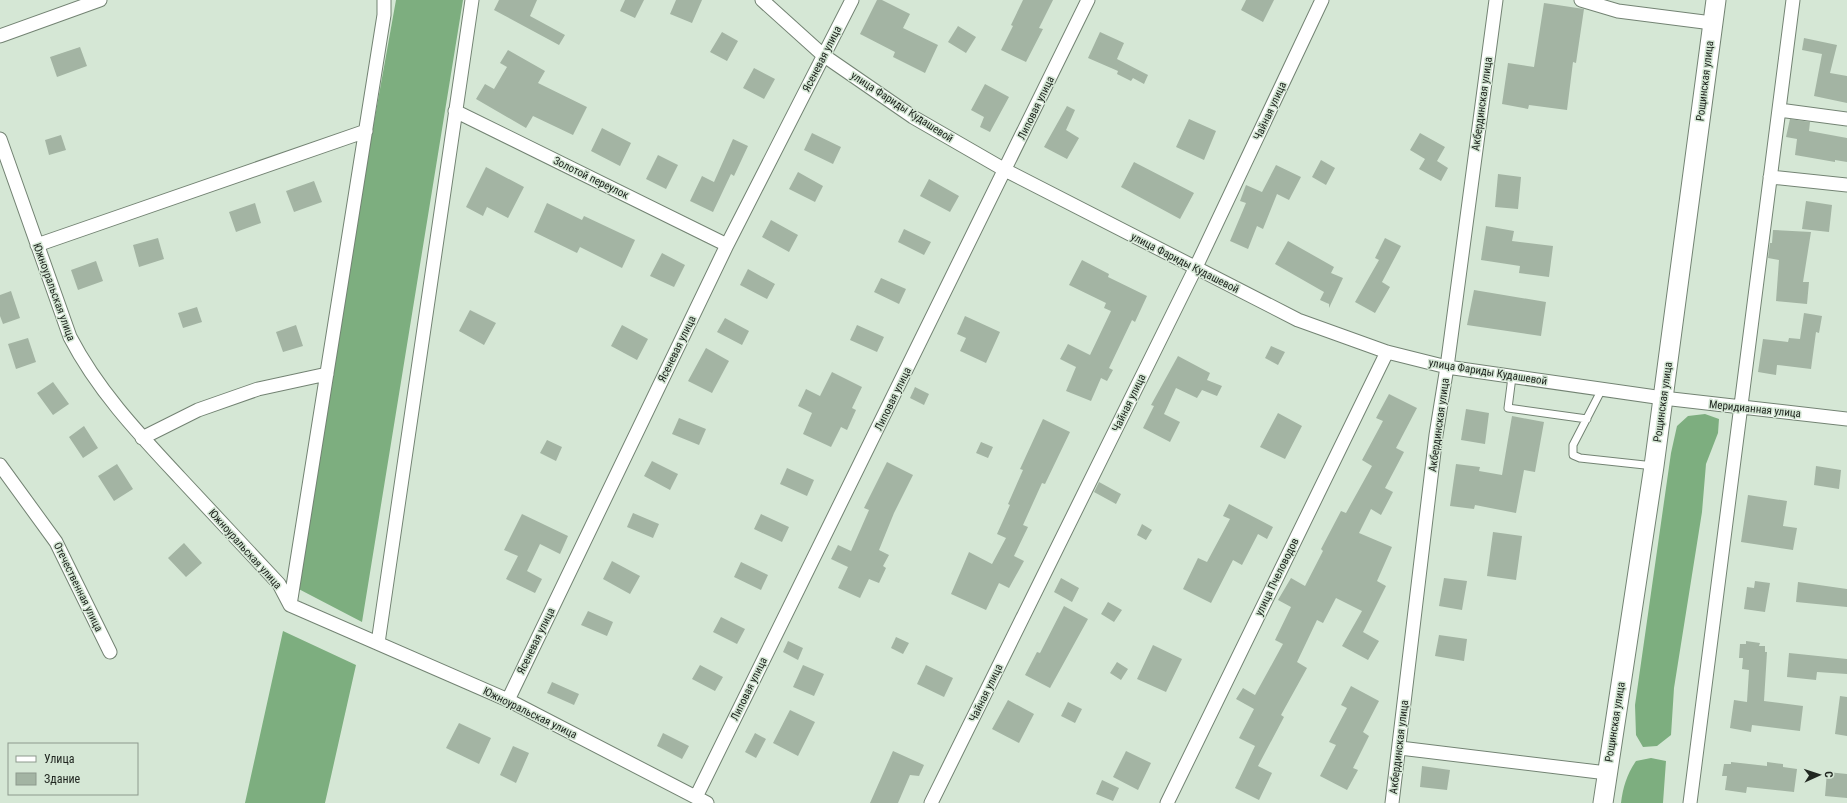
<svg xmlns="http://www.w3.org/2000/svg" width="1847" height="803" viewBox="0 0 1847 803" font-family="'Roboto Condensed',sans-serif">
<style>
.forest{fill:#7dae7f}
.building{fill:#a3b4a3}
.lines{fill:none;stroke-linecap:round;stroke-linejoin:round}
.lane-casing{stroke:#738373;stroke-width:9}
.street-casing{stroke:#738373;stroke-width:15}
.secondary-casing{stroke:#738373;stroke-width:21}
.lane{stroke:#fff;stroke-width:7}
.street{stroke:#fff;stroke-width:13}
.secondary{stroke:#fff;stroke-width:19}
.labels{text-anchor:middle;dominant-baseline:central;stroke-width:3;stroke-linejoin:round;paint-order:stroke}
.street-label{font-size:11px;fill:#212721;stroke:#d5e7d5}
</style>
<rect width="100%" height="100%" fill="#d5e7d5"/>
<!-- forest -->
<path class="forest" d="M396 0H463L362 622 291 585Z
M1705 414 1719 419 1718 433 1706 464 1702 512 1674 688 1671 735 1657 746 1643 747 1636 735 1635 705 1671 453 1677 426 1688 416Z
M283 631 356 665 325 803H245Z
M1651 758 1666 761 1663 803H1621C1623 787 1627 774 1636 761Z"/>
<!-- building -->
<path class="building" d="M499 0H537L530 16 565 35 559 45 494 10Z
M625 0H644L635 18 620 11Z
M676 0H702L692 23 670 14Z
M877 0H882L910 14 903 28 938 45 925 73 893 57 895 52 860 34Z
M1023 0H1053L1039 28 1043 29 1026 62 1001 50 1013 26 1011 25Z
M1246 0H1274L1263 22 1241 10Z
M1544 3 1584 9 1576 63 1573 62 1567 110 1529 105 1528 109 1502 104 1508 63 1534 67Z
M958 26 976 37 966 53 948 42Z
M722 32 738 41 727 61 710 52Z
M1100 32 1124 43 1117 59 1148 75 1144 84 1133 78 1131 81 1117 74 1118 71 1088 58Z
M1804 38 1837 45 1830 73 1847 76V103L1814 96 1822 54 1802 50Z
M80 47 87 66 57 77 50 57Z
M508 50 545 71 538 83 587 107 573 135 533 116 526 128 476 99 485 84 494 89 507 67 500 63Z
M754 68 775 79 764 99 743 88Z
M985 84 1009 97 990 132 980 127 984 117 971 110Z
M1067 106 1075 110 1066 130 1079 138 1067 159 1044 147Z
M1189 119 1216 131 1204 160 1176 147Z
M1790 119 1810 122 1809 131 1847 138V162L1835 160V162L1795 155 1797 139 1786 137Z
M602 128 631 143 620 166 591 151Z
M812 133 841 147 833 164 804 150Z
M1420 133 1445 147 1437 161 1448 168 1441 181 1419 169 1425 159 1410 150Z
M61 135 66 150 49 155 45 140Z
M733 139 748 146 734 176 731 174 713 212 690 201 702 176 714 182Z
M658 155 678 165 666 189 646 179Z
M1321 160 1335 168 1326 185 1312 177Z
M1134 162 1194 193 1180 219 1121 187Z
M1276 165 1301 177 1289 200 1277 194 1263 229 1257 226 1248 249 1230 241 1246 203 1240 201 1246 185 1262 192Z
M486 167 524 187 508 218 487 207 483 216 466 207Z
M798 172 823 186 815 202 789 189Z
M1498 174 1521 177 1518 209 1495 207Z
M929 179 959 196 950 212 920 196Z
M314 181 322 202 294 212 286 191Z
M1806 201 1832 205 1829 232 1802 229Z
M255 203 261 223 236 232 229 212Z
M547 203 582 220 584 216 635 240 622 268 580 247 577 253 534 232Z
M771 220 798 235 789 252 762 237Z
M1486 226 1514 231 1512 241 1553 246 1549 277 1519 273 1520 266 1481 260Z
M904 229 931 242 924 255 898 242Z
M1773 230 1811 232 1803 282H1809L1807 304 1776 301 1779 260 1768 258 1770 243H1772Z
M158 238 164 259 139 267 133 245Z
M1385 238 1401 246 1382 282 1390 287 1375 313 1355 302 1379 260 1375 258Z
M1288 241 1334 267 1331 273 1343 278 1329 308V304L1320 300 1324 292 1275 264Z
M662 253 685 265 674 287 650 276Z
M1082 260 1109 274 1108 277 1147 296 1135 322 1132 320 1109 368 1113 370 1107 381 1101 378 1091 401 1066 391 1076 367 1060 359 1068 344 1090 355 1111 311 1104 308 1106 303 1069 285Z
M96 261 103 281 78 290 71 270Z
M748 269 775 284 767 299 740 285Z
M881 278 906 289 899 304 874 292Z
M1474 290 1546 302 1541 336 1467 325Z
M11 291 20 318 3 324 0 316V295Z
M197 307 202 322 183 328 178 313Z
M470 310 496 323 484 345 459 331Z
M1804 313 1822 316 1819 333 1816 332 1811 369 1777 365 1776 375 1758 372 1763 339 1788 342 1789 338 1800 339Z
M965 316 1000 332 986 363 960 351 966 338 957 334Z
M725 318 749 331 742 345 717 332Z
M296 325 303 346 283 352 276 332Z
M622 325 648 339 637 360 611 346Z
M857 325 884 337 877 352 850 340Z
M28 338 36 362 16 369 8 344Z
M1271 346 1285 352 1278 365 1265 358Z
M706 348 729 361 712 393 688 381Z
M1178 356 1210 373 1207 380 1222 386 1217 396 1202 390 1197 398 1176 388 1164 414 1180 422 1170 442 1143 428 1154 406 1151 405Z
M832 372 862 387 852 408 856 410 847 430 841 427 831 447 803 434 812 413 798 406 806 389 820 396Z
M53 382 69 404 53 415 37 393Z
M915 387 929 394 924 405 910 398Z
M1389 394 1417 408 1396 448 1404 452 1385 488 1393 492 1381 515 1371 509 1359 533 1392 547 1377 581 1386 586 1363 632 1379 641 1368 660 1342 646 1362 611 1336 598 1323 623 1317 620 1297 662 1307 668 1281 715 1284 717 1258 766 1272 773 1259 800 1235 788 1255 746 1239 738 1254 709 1236 699 1243 688 1255 695 1283 644 1275 640 1291 607 1278 600 1291 578 1305 586 1323 551 1321 549 1341 511 1346 513 1372 466 1362 460 1383 421 1376 418Z
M1466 409 1489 413 1485 444 1461 440Z
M1278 413 1302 426 1285 459 1260 447Z
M1512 416 1544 422 1535 472 1524 470 1516 513 1475 505 1474 509 1450 506 1456 464 1480 467 1479 471 1502 475Z
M679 418 706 429 699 445 672 434Z
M1043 419 1070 432 1045 484 1042 483 1023 525 1028 527 1014 556 1024 561 1009 588 999 583 986 610 951 594 969 552 992 564 1006 538 997 534 1010 505 1008 504 1023 470 1020 469Z
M84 426 98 448 83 458 69 437Z
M547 440 562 447 556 461 540 453Z
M981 442 993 447 988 458 976 453Z
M652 461 678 474 670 490 644 476Z
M887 462 913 475 894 513 879 550 889 555 883 566 886 568 879 583 869 579 860 598 838 588 848 567 831 559 838 545 851 551 869 510 864 508Z
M117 464 133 489 114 501 98 476Z
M1816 466 1841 470 1839 489 1814 485Z
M787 468 814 480 807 496 780 484Z
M1099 482 1121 494 1116 504 1094 492Z
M1748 495 1787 501 1783 526 1797 528 1793 550 1741 542Z
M1229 504 1273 527 1267 539 1258 534 1242 565 1233 560 1211 603 1183 589 1198 558 1207 562 1230 519 1223 516Z
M633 513 659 524 653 538 627 527Z
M522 514 568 536 560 554 540 544 527 571 542 579 535 593 506 579 518 556 504 550Z
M761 514 789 527 782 542 754 529Z
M1142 524 1152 530 1146 540 1137 535Z
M1493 532 1522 536 1516 580 1487 576Z
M184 543 202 563 186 577 168 558Z
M612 561 640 576 630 594 603 579Z
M741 562 768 575 761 590 734 577Z
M1061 578 1079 588 1072 602 1054 592Z
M1444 578 1467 581 1462 610 1439 606Z
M1755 581 1770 583 1765 612 1744 609 1747 587 1754 588Z
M1798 582 1847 589V607L1796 602Z
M1108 602 1122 610 1114 622 1101 614Z
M1064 606 1088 619 1050 688 1025 675 1037 652 1040 653Z
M588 611 613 622 607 636 581 625Z
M721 617 745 629 737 644 713 632Z
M1439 635 1467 639 1464 661 1435 656Z
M896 637 909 643 903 654 891 648Z
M788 641 803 648 798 660 783 652Z
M1746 641 1760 643 1759 646H1765V652H1767L1764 701 1803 706 1800 731 1752 725 1751 732 1730 728 1734 700 1747 702 1749 670 1742 669 1743 658H1739L1740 644H1746Z
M1153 645 1182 659 1166 692 1137 679Z
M1789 653 1847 659V674L1817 672 1816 680 1787 677Z
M1117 662 1128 669 1121 680 1110 673Z
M700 665 723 677 715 691 692 679Z
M803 665 824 674 814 696 793 687Z
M926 665 953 678 944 697 917 684Z
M552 682 579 694 574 705 547 693Z
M1351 686 1379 701 1363 732 1369 736 1353 768 1358 770 1347 790 1320 776 1336 745 1329 742 1347 708 1341 705Z
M1840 696 1847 697V736L1835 734Z
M1008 700 1034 714 1019 743 992 729Z
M1068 702 1082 709 1075 723 1061 716Z
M790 710 815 722 798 756 773 743Z
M459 723 491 738 479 764 446 748Z
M663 733 689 746 682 759 657 746Z
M755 733 766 739 756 758 745 752Z
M513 746 529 753 516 783 500 775Z
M893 751 924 765 919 776 910 775 898 803H870Z
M1126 751 1151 763 1138 790 1113 777Z
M1731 762 1767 766V762L1783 764V767L1797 769 1794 792 1747 787 1746 793 1725 790 1727 776H1722L1724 764H1731Z
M1422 766 1450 770 1447 790 1420 787Z
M1827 772 1847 774V798L1825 796Z
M1102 780 1119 788 1113 801 1096 794Z"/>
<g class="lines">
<defs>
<path id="lane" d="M1512 377 1508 408 1587 419
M1602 389 1573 445V455L1580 458 1654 466"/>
<path id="street" d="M762 0 823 55 913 117 1005 170 1298 320 1387 352 1447 367 1663 398 1847 419
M1581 0 1618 11 1712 23
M0 36 100 0
M1779 110 1847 119
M455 111 727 245
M0 139 70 337C98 391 139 434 180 478 213 513 246 549 279 584L290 605 508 700 707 803
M1770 177 1847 185
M37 245 366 131
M142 438 198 410 258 389 327 374
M0 465 56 542 110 652
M290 605 384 15V0
M378 643 472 0
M508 700 727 245 852 0
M1400 748 1607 773
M696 797 1088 0
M931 803 1195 269 1322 0
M1167 803 1387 352
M1392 803 1436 435 1447 367 1496 0
M1690 803 1793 0"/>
<path id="secondary" d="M1603 803 1654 466 1716 0"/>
</defs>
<!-- lane casing -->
<use href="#lane" class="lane-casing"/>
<!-- street casing -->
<use href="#street" class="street-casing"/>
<!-- secondary casing -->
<use href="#secondary" class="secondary-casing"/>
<!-- lane -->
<use href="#lane" class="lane"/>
<!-- street -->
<use href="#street" class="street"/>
<!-- secondary -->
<use href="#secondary" class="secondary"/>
</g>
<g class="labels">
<!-- street labels -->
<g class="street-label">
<text transform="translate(822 59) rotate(-63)">Ясеневая улица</text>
<text transform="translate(1705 81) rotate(-83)">Рощинская улица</text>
<text transform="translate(1482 104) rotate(-82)">Акбердинская улица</text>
<text transform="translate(902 107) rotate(33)">улица Фариды Кудашевой</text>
<text transform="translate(1036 108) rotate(-64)">Липовая улица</text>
<text transform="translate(1270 111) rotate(-65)">Чайная улица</text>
<text transform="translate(591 178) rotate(26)">Золотой переулок</text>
<text transform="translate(1185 263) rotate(27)">улица Фариды Кудашевой</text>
<text transform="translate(54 292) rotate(70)">Южноуральская улица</text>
<text transform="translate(677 349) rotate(-64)">Ясеневая улица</text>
<text transform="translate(1488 372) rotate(9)">улица Фариды Кудашевой</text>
<text transform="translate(893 399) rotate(-64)">Липовая улица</text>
<text transform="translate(1663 402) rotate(-82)">Рощинская улица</text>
<text transform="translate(1129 403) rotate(-64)">Чайная улица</text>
<text transform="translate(1755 409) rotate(6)">Меридианная улица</text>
<text transform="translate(1439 425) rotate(-82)">Акбердинская улица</text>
<text transform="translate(245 549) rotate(48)">Южноуральская улица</text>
<text transform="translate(1277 577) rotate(-64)">улица Пчеловодов</text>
<text transform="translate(78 587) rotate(64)">Отечественная улица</text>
<text transform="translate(536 641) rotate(-64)">Ясеневая улица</text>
<text transform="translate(749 689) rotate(-64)">Липовая улица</text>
<text transform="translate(986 693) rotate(-64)">Чайная улица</text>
<text transform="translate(530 713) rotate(26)">Южноуральская улица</text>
<text transform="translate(1615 722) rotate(-81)">Рощинская улица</text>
<text transform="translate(1399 747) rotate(-83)">Акбердинская улица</text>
</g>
</g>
<!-- legend -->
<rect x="8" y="743" width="130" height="52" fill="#d5e7d5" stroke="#8d9a8d"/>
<rect x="16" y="756" width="20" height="6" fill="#ffffff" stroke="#8d9a8d"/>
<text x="44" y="763" font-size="12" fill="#212721">Улица</text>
<rect x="16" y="773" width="20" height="12" fill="#a3b4a3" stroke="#8d9a8d"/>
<text x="44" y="783" font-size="12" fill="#212721">Здание</text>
<!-- north arrow -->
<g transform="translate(1819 775) rotate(87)" stroke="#d5e7d5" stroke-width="3" paint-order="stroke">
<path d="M0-3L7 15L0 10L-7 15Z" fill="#212721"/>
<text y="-6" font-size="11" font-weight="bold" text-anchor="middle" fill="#212721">С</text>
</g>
</svg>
